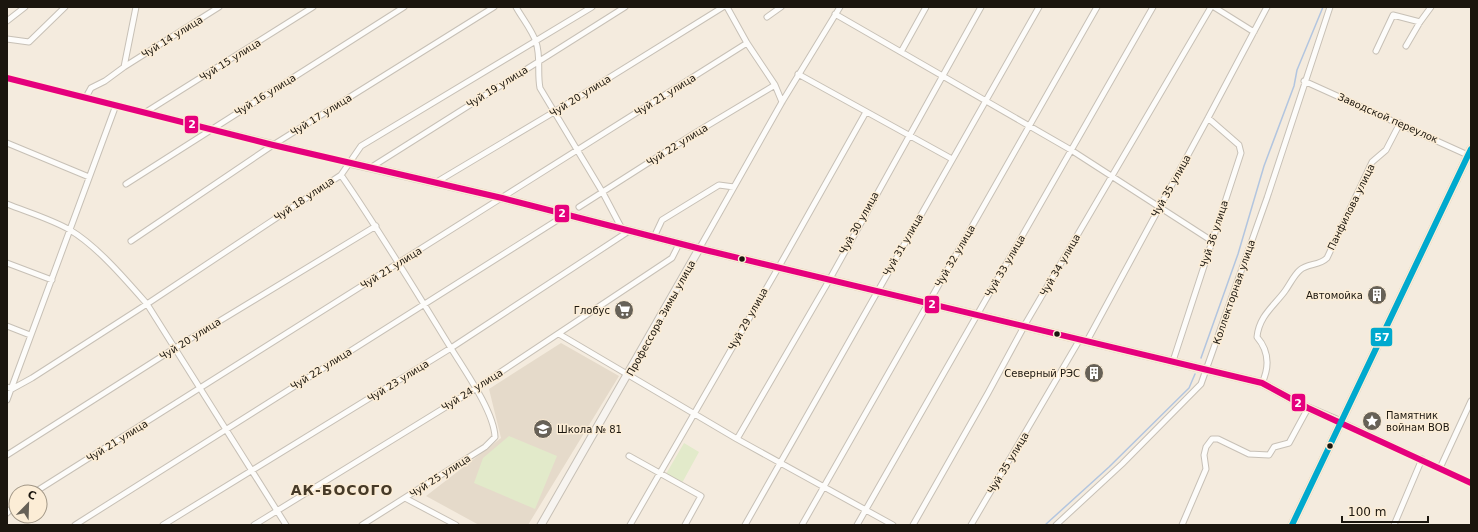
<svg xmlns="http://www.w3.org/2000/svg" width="1478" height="532" viewBox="0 0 1478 532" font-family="'DejaVu Sans',sans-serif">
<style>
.education{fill:#e5daca}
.grass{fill:#e2eaca}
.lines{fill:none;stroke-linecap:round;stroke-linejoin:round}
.stream{stroke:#b2c5df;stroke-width:1.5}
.street-casing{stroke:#c7c0b6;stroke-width:7}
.secondary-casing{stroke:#c7c0b6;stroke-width:9}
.street{stroke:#fdfcfa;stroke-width:5}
.secondary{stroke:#f7f4f0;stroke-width:7}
.bus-1-casing{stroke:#fcedd6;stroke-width:9}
.bus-2-casing{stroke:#fcedd6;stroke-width:9}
.bus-1{stroke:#e5007d;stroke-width:6}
.bus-2{stroke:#00a9ce;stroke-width:6}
.bus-dot{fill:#1b160e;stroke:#fcedd6;stroke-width:1.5}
.labels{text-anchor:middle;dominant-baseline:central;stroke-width:3;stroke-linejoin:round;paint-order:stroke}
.street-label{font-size:10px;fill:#1b160e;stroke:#fcedd6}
.poi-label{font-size:10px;fill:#1b160e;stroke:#fcedd6;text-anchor:end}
.district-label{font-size:14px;font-weight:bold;letter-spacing:1px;fill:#463a28;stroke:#fcedd6}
.line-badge{stroke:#fcedd6;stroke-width:1.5}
.badge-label{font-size:11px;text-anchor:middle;font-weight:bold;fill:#fff}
</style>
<rect width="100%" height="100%" fill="#f4ebde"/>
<!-- education -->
<path class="education" d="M561 343 619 376 528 525H479L426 496 501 438 489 389Z"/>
<!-- grass -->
<path class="grass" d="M509 436 557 456 535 509 474 483 483 458Z
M684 443 699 452 682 483 666 474Z"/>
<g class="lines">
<!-- stream -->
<path class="stream" d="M1201 358 1238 254 1264 166 1294 86 1297 70 1323 7
M1045 525 1109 467 1189 388 1195 374"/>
<defs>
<path id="street" d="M516 7C522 18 532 30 536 42 541 57 537 73 540 88L603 193 622 229
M727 7 747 43 775 85 782 102
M1214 7 1254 32
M835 14 1071 150 1212 241
M767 17 781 7
M7 21 25 7
M7 39 29 42 65 7
M1406 46 1420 22 1431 7
M1376 51 1393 15 1420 22
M901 52 926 7
M124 67 219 7
M798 74 952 159
M7 78 350 163
M1304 81 1470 156
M86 97 91 88 105 81 124 67 136 7
M146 112 313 7
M7 143 89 177
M370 168 625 7
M341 175C379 230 414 288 449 345 463 368 494 411 495 437L485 447 362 525
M435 183 554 112 723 7
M126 184 404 7
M7 204C27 212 51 219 70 230 97 246 126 280 147 304L286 525
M579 207 695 133 775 85
M654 237 662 220 719 185 734 187
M131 241 273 145 494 7
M699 249 782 102 840 7
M7 263 52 280
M7 326 30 335
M559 334 737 439 893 525
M1087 341 1208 118 1267 7
M1173 361 1241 153 1239 145 1208 118
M1262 383C1270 366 1269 351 1257 337 1259 316 1274 306 1285 291 1290 284 1294 275 1300 270 1308 263 1319 266 1327 258L1372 162 1386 150 1400 123
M7 387 12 389 32 378 147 304 341 175 361 146 592 7
M7 400 116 105
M1341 422 1471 483
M737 439 827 284 981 7
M7 455 175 348 376 226
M629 456 701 496 685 525
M1440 468 1471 401
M35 492 747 43
M405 498 456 525
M7 513 16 504
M75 525 567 214
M163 525 451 348 629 231
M254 525 475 389 672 258 679 244
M630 525 781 263 866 112
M745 525 1039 7
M802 525 1097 7
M857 525 1153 7
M913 525 988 393 1027 321 1211 7
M971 525 1080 339
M1056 525 1122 464 1201 384 1267 198 1330 7
M1182 525 1206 469 1204 455 1206 447 1212 439H1218L1249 454 1269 455 1274 447 1289 443 1308 408
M1394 525 1422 459"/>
<path id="secondary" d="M350 163 502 198 705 250 1262 383 1308 408 1341 422
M541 525 699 249
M1292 525 1471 149"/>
</defs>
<!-- street casing -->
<use href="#street" class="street-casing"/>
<!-- secondary casing -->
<use href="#secondary" class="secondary-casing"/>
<!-- street -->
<use href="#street" class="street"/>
<!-- secondary -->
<use href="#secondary" class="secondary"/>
<defs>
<path id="bus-1" d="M7 78 273 145 502 198 705 250 1262 383 1308 408 1471 483"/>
<path id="bus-2" d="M1292 525 1471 149"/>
</defs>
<!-- bus-1 casing -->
<use href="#bus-1" class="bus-1-casing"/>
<!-- bus-2 casing -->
<use href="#bus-2" class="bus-2-casing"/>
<!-- bus-1 -->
<use href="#bus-1" class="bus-1"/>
<!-- bus-2 -->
<use href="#bus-2" class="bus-2"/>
</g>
<!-- icons -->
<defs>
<symbol id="building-disc" viewBox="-11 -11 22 22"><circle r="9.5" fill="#676157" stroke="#fcedd6"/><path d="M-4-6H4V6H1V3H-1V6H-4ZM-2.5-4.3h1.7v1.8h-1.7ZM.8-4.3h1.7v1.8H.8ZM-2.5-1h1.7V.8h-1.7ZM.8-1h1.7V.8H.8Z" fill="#fff"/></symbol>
<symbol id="supermarket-disc" viewBox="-11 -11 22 22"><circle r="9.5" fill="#676157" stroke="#fcedd6"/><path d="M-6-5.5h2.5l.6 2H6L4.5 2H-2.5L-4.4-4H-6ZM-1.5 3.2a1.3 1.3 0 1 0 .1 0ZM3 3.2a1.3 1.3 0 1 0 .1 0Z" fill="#fff"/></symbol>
<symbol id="sight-disc" viewBox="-11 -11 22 22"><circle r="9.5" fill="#676157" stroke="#fcedd6"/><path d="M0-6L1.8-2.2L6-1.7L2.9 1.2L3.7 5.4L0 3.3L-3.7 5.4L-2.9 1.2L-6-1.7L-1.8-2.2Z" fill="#fff"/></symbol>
<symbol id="school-disc" viewBox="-11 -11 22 22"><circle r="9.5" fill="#676157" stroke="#fcedd6"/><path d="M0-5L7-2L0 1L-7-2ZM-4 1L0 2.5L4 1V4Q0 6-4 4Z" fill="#fff"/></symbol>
</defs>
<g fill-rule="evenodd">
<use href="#building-disc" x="1366" y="284" width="22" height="22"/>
<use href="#supermarket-disc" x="613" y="299" width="22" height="22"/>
<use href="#building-disc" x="1083" y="362" width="22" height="22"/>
<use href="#sight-disc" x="1361" y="410" width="22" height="22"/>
<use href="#school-disc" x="532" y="418" width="22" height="22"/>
</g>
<!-- markers -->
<g class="bus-dot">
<circle cx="742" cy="259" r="3.5"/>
<circle cx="1057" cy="334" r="3.5"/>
<circle cx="1330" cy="446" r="3.5"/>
</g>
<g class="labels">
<!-- street labels -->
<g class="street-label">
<text transform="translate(172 37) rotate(-32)">Чуй 14 улица</text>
<text transform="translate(230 60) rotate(-32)">Чуй 15 улица</text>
<text transform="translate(497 87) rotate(-32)">Чуй 19 улица</text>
<text transform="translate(265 95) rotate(-32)">Чуй 16 улица</text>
<text transform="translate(665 95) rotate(-32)">Чуй 21 улица</text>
<text transform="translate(580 96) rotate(-32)">Чуй 20 улица</text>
<text transform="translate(321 115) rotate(-32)">Чуй 17 улица</text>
<text transform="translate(1388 118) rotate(24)">Заводской переулок</text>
<text transform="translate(677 145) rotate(-32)">Чуй 22 улица</text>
<text transform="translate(1171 186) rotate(-61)">Чуй 35 улица</text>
<text transform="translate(304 199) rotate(-34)">Чуй 18 улица</text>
<text transform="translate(1351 207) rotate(-64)">Панфилова улица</text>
<text transform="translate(859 223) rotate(-61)">Чуй 30 улица</text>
<text transform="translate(1214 234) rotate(-72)">Чуй 36 улица</text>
<text transform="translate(903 245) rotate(-60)">Чуй 31 улица</text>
<text transform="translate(955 256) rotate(-60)">Чуй 32 улица</text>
<text transform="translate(1060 265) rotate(-60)">Чуй 34 улица</text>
<text transform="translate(1005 266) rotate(-60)">Чуй 33 улица</text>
<text transform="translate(391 268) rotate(-32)">Чуй 21 улица</text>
<text transform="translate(1234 292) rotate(-71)">Коллекторная улица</text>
<text transform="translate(661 318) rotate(-61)">Профессора Зимы улица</text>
<text transform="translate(748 319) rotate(-61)">Чуй 29 улица</text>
<text transform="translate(190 339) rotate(-32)">Чуй 20 улица</text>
<text transform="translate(321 369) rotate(-32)">Чуй 22 улица</text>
<text transform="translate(398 381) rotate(-32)">Чуй 23 улица</text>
<text transform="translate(472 390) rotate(-32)">Чуй 24 улица</text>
<text transform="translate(117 441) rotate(-32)">Чуй 21 улица</text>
<text transform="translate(1008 463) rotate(-59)">Чуй 35 улица</text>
<text transform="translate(440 476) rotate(-33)">Чуй 25 улица</text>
</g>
<!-- poi labels -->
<g class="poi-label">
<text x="1363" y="295">Автомойка</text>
<text x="610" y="310">Глобус</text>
<text x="1080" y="373">Северный РЭС</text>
<text x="1386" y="415" text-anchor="start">Памятник<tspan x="1386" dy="12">войнам ВОВ</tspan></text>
<text x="557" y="429" text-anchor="start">Школа № 81</text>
</g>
<!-- district labels -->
<g class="district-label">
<text x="342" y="490">АК-БОСОГО</text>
</g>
</g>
<g class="line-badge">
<rect x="184" y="115" width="15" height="19" rx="4" fill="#e5007d"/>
<rect x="554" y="204" width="16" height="19" rx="4" fill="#e5007d"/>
<rect x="924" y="295" width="16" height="19" rx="4" fill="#e5007d"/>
<rect x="1370" y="327" width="23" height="20" rx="4" fill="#00a9ce"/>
<rect x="1291" y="393" width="15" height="19" rx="4" fill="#e5007d"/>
</g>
<g class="badge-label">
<text x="192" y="128">2</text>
<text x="562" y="217">2</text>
<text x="932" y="308">2</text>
<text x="1382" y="341">57</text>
<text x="1298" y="407">2</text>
</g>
<!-- border -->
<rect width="1478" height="532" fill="none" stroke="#1b160e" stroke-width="16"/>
<!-- north arrow -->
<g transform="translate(28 504) rotate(23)"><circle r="19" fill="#fcedd6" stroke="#a29786"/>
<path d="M0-3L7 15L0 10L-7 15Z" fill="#676157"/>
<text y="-6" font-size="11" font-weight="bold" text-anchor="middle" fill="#1b160e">С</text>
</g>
<!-- scale -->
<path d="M1342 516v6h86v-6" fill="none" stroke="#1b160e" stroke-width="2"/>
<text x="1348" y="516" font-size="12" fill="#1b160e" stroke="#fcedd6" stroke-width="3" paint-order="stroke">100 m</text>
</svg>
